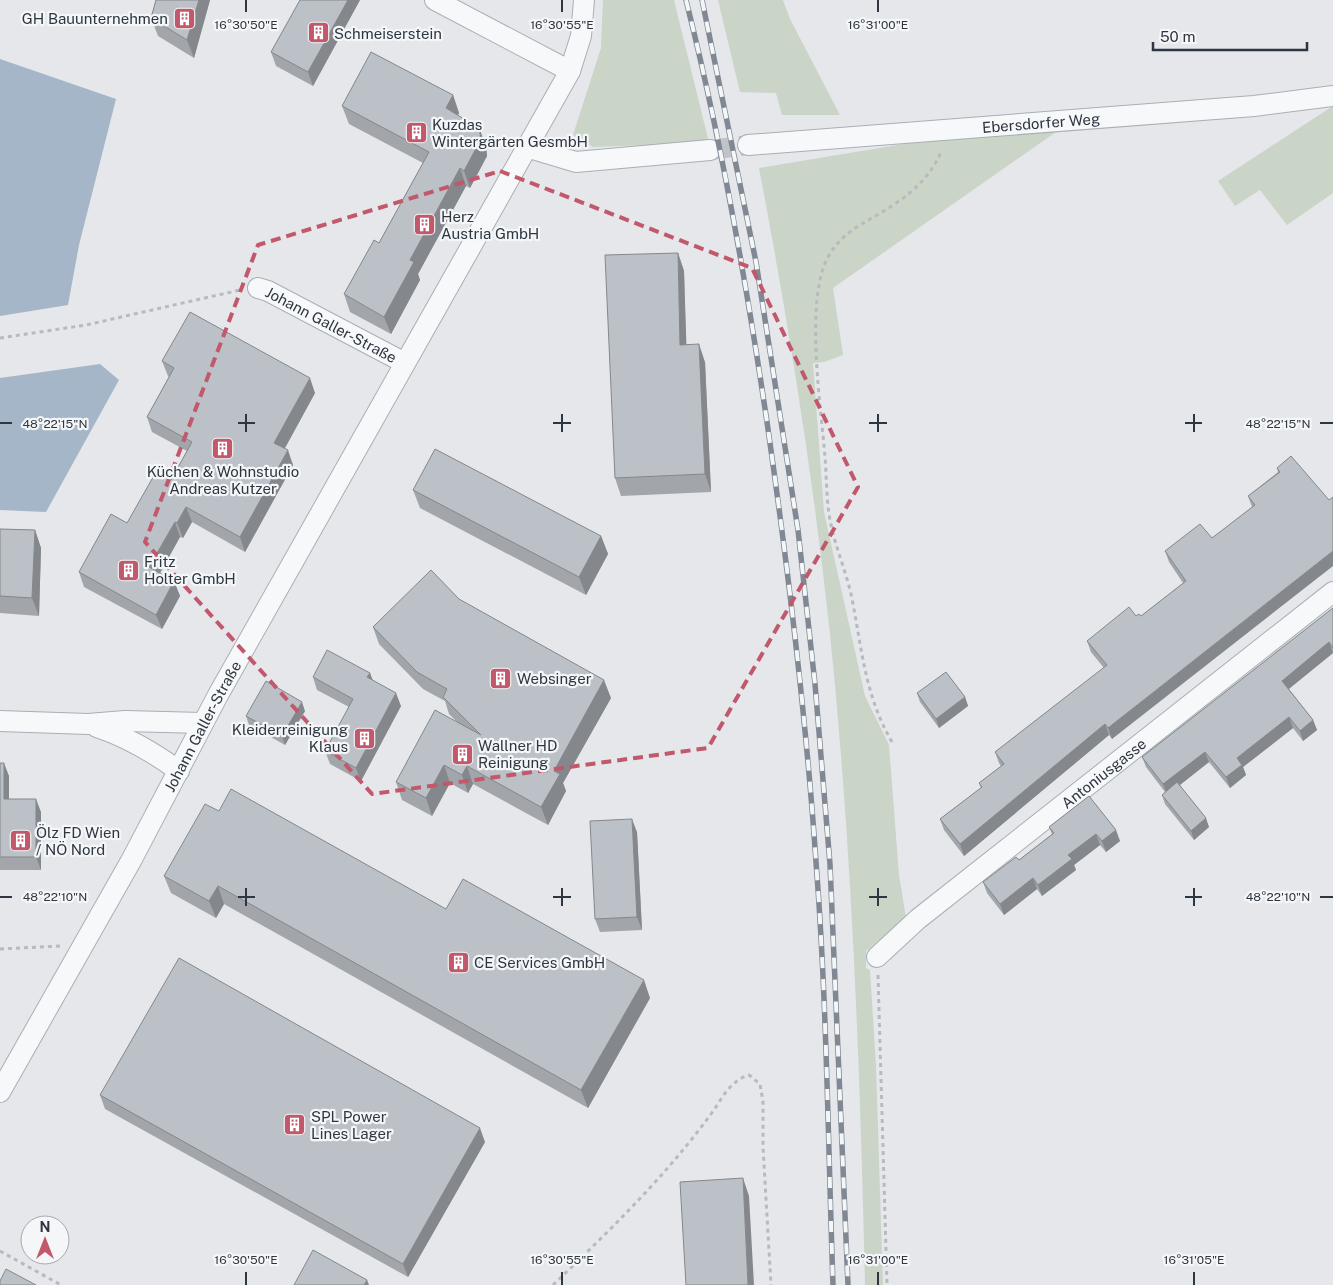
<svg xmlns="http://www.w3.org/2000/svg" width="1333" height="1285" viewBox="0 0 1333 1285" font-family="'Public Sans',sans-serif">
<style>
.green{fill:#cad4c7}
.water{fill:#a4b6c7}
.lines{fill:none;stroke-linecap:round;stroke-linejoin:round}
.minor-tunnel{stroke:#c0c4c9;stroke-width:20;stroke-dasharray:20 10;stroke-linecap:butt}
.minor-casing{stroke:#aaaeb5;stroke-width:22}
.path{stroke:#b7babe;stroke-width:3;stroke-dasharray:4 4;stroke-linecap:butt}
.minor{stroke:#f7f8f9;stroke-width:20}
.rail-casing{stroke:#808893;stroke-width:5.5}
.rail{stroke:#f4f6f8;stroke-width:4;stroke-dasharray:11;stroke-linecap:butt}
.wall{fill:#a2a6ab}
.shaded-wall{fill:#84878b}
.building{fill:#bcc1c7;stroke:#84878b}
.marked{fill:none;stroke:#c1586c;stroke-width:4;stroke-dasharray:10 6;stroke-linejoin:round}
.ticks{fill:none;stroke:#2e3642;stroke-width:2}
.labels{text-anchor:middle;dominant-baseline:central;stroke-width:4.5;stroke-linejoin:round;paint-order:stroke}
.poi-label{font-size:15px;fill:#2e3642;stroke:#f4f6f8;text-anchor:start}
.street-label{font-size:15px;fill:#2e3642;stroke:#f4f6f8}
.ticks-label{font-size:12px;text-anchor:middle;fill:#2e3642;stroke:#f4f6f8;stroke-width:4.5;stroke-linejoin:round;paint-order:stroke}
</style>
<rect width="100%" height="100%" fill="#e5e7eb"/>
<!-- green -->
<path class="green" d="M603 0H674L709 143 593 147 573 135 601 48Z
M718 0H783L790 19 840 115H782L776 93 740 92Z
M1333 106V193L1287 225 1260 190 1235 206 1218 181Z
M1063 127 833 288 843 355 824 362 813 363 824 512 865 696 889 745 899 875 906 918 866 951V968L870 970 876 1066 883 1285H865C861 1108 855 932 841 755 826 558 796 362 759 168L922 141Z"/>
<!-- water -->
<path class="water" d="M0 59 116 99 79 245 68 305 0 316Z
M100 364 119 380 46 512 0 510V378Z"/>
<g class="lines">
<!-- minor-tunnel -->
<path class="minor-tunnel" d="M710 150 748 145"/>
<defs>
<g id="minor">
<path d="M435 0 570 71"/>
<path id="s1" d="M748 145 1254 106 1333 96"/>
<path d="M526 147 576 162 710 150"/>
<path id="s2" d="M258 288 268 291 405 363"/>
<path d="M0 721 88 724 125 721 203 723"/>
<path d="M97 727C127 737 153 752 179 771"/>
<path id="s3" d="M877 957 918 919 1333 592"/>
<path id="s4" d="M0 1092 132 859 218 695 570 71 581 36 584 0"/>
</g>
</defs>
<!-- minor casing -->
<use href="#minor" class="minor-casing"/>
<!-- path -->
<path class="path" d="M0 338 86 325 240 290
M892 742C864 694 862 647 851 594 846 572 837 551 832 529 826 506 827 481 825 457 821 407 805 303 827 259 843 228 870 222 896 203 917 189 932 173 942 150
M0 949 60 946
M878 975 887 1285
M0 1251 61 1285
M553 1285C607 1233 663 1179 708 1118 721 1102 727 1082 749 1075L760 1084 763 1102V1147L771 1285"/>
<!-- minor -->
<use href="#minor" class="minor"/>
<defs>
<path id="rail" d="M686 0C721 139 746 280 767 422 788 568 806 715 816 862 827 1003 828 1144 833 1285
M702 0 756 262 798 530 815 684 830 864 848 1285"/>
</defs>
<!-- rail casing -->
<use href="#rail" class="rail-casing"/>
<!-- rail -->
<use href="#rail" class="rail"/>
</g>
<!-- wall -->
<path class="wall" d="M156 0H210L194 58 158 36 151 18Z
M300 0H360L313 86 276 66 271 52Z
M453 95 459 113 458 115 486 145 487 156 470 188 466 186 418 274 420 280 391 334 350 312 344 294 379 243 423 163 349 124 342 106Z
M678 253 684 271 686 345 705 362 711 492 621 496 615 478Z
M162 361 315 393 285 448 293 465 245 552 192 522 183 538 180 537 160 573 174 581 180 596 162 629 84 587 79 572 171 480 187 451 152 432 147 417 169 377 168 376Z
M1291 456 1112 739 1109 735 964 856 944 830 940 819 981 788 979 783 1001 766 999 763 995 752 1104 668 1091 652 1087 641 1136 616H1141L1183 583 1169 562 1165 551 1212 538 1252 507 1248 496 1278 472 1277 468Z
M413 490 601 536 608 554 586 595 420 508Z
M0 529 35 530 41 548 39 616 0 613Z
M1333 608V653L1289 689 1313 720 1317 730 1303 741 1293 728 1243 767 1246 775 1230 788 1209 762 1180 785 1209 827 1194 840 1165 804 1162 795 1165 792 1146 767 1142 757Z
M373 627 611 698 563 783 566 791 548 825 473 784 468 793 450 783 432 816 402 800 396 782 457 722 449 714 445 701 423 689 379 644Z
M370 673 372 680 401 706 361 781 330 764 325 751 349 707 317 690 313 677Z
M917 693 965 697 968 706 939 728 920 702Z
M305 711 285 745 249 725 246 716Z
M0 763 9 776V799L41 812V870H0Z
M1089 796 1120 841 1106 852 1100 845 1074 865 1076 870 1042 896 1037 889 1004 915 987 893 983 882 1019 860 1052 834 1049 827Z
M219 811 650 998 588 1108 224 904 216 918 171 893 164 876Z
M637 832 642 930 600 932 595 919Z
M100 1095 485 1142 408 1277 105 1109Z"/>
<!-- shaded-wall -->
<path class="shaded-wall" d="M199 0H210L194 58 187 40Z
M348 0H360L313 86 308 72Z
M453 95 459 113 452 126 446 108Z
M479 128 486 145 487 156 470 188 464 171Z
M460 168 466 186 418 274 420 280 391 334 384 317 410 260Z
M678 253 684 271 687 363 680 345Z
M699 344 705 362 711 492 705 474Z
M310 378 315 393 280 457 274 443Z
M288 450 293 465 245 552 240 537Z
M186 507 192 522 183 538 177 523Z
M175 522 180 537 155 582 149 567Z
M35 530 41 548 39 616 32 598Z
M601 536 608 554 586 595 579 577Z
M1333 551V566L1112 739 1108 728Z
M174 581 180 596 162 629 156 615Z
M1329 642 1333 653 1286 691 1282 681Z
M370 673 375 686 367 677Z
M604 680 611 698 563 783 566 791 548 825 541 807 554 771Z
M396 693 401 706 361 781 356 768Z
M965 697 968 706 939 728 936 719Z
M302 702 305 711 285 745 282 736Z
M1289 717 1293 728 1243 767 1246 775 1230 788 1226 777 1237 758Z
M1313 720 1317 730 1303 741 1300 731Z
M1105 724 1109 735 964 856 960 844Z
M1205 752 1209 762 1167 795 1163 784Z
M4 763 9 776V812L4 799Z
M444 765 450 783 432 816 426 798Z
M467 766 473 784 468 793 462 775Z
M36 799 41 812V870L36 857Z
M1206 818 1209 827 1194 840 1191 831Z
M632 819 637 832 642 930 637 917Z
M1116 830 1120 841 1106 852 1102 841Z
M1096 834 1100 845 1074 865 1076 870 1042 896 1038 885 1068 855Z
M1033 878 1037 889 1004 915 1000 904Z
M218 886 224 904 216 918 209 901Z
M644 980 650 998 588 1108 581 1090Z
M480 1128 485 1142 408 1277 403 1264Z
M743 1178 749 1196 754 1285H748Z
M367 1280 369 1285H364Z"/>
<!-- building -->
<path class="building" d="M156 0H199L187 40 151 18Z
M300 0H348L308 72 271 52Z
M371 52 453 95 446 108 479 128 481 139 464 171 460 168 410 260 414 262 384 317 344 294 374 240 379 243 429 152 342 106Z
M678 253 680 345 699 344 705 474 615 478 605 255Z
M190 312 310 378 274 443 288 450 240 537 186 507 177 523 175 522 149 567 174 581 156 615 79 572 111 514 127 523 156 472 171 480 192 442 147 417 174 368 162 361Z
M435 449 601 536 579 577 413 490Z
M1291 456 1329 500 1333 497V551L1108 728 1105 724 960 844 940 819 982 787 979 783 1004 764 995 752 1107 665 1087 641 1129 607 1136 616 1139 614 1141 616 1186 581 1165 551 1200 524 1212 538 1255 505 1248 496 1280 472 1277 468Z
M0 529 35 530 32 598 0 596Z
M431 570 459 599 604 680 554 771 560 774 541 807 467 766 462 775 444 765 426 798 396 782 435 710 481 735 443 697 447 689 417 672 373 627Z
M1333 608V648L1329 642 1282 681 1313 720 1300 731 1289 717 1237 758 1242 765 1226 777 1205 752 1163 784 1142 757Z
M327 650 370 673 367 677 396 693 356 768 325 751 353 699 313 677Z
M946 672 965 697 936 719 917 693Z
M266 681 302 702 282 736 246 716Z
M0 763H4V799H36V857H0Z
M1177 782 1206 818 1191 831 1162 795Z
M231 789 446 909 463 879 644 980 581 1090 218 886 209 901 164 876 205 804 219 811Z
M1089 796 1116 830 1102 841 1096 834 1068 855 1072 859 1038 885 1033 878 1000 904 983 882 1016 857 1019 860 1054 833 1049 827Z
M632 819 637 917 595 919 590 821Z
M179 958 480 1128 403 1264 100 1095Z
M743 1178 748 1285H686L680 1182Z
M313 1250 367 1280 364 1285H294Z
M6 1269 36 1285H0V1281Z"/>
<!-- marked area -->
<path class="marked" d="M500 171 752 268 858 487 708 748 372 794 145 542 258 245Z"/>
<!-- ticks -->
<path class="ticks" d="M246 0V12M562 0V12M878 0V12M246 414V432M562 414V432M878 414V432M1194 414V432M0 423H12M238 423H255M553 423H571M869 423H887M1185 423H1202M1320 423H1333M246 888V906M562 888V906M878 888V906M1194 888V906M0 897H12M238 897H255M553 897H571M869 897H887M1185 897H1202M1320 897H1333M246 1272V1285M562 1272V1285M878 1272V1285M1194 1272V1285"/>
<!-- icons -->
<defs>
<symbol id="building-square" viewBox="-11 -11 22 22"><rect x="-9" y="-9" width="18" height="18" rx="4" fill="#c1586c" stroke="#f4f6f8"/><path d="M-4-6H4V6H1V3H-1V6H-4ZM-2.5-4.3h1.7v1.8h-1.7ZM.8-4.3h1.7v1.8H.8ZM-2.5-1h1.7V.8h-1.7ZM.8-1h1.7V.8H.8Z" fill="#fff"/></symbol>
</defs>
<g fill-rule="evenodd">
<use href="#building-square" x="172" y="6" width="25" height="25"/>
<use href="#building-square" x="306" y="20" width="25" height="25"/>
<use href="#building-square" x="404" y="120" width="25" height="25"/>
<use href="#building-square" x="412" y="212" width="25" height="25"/>
<use href="#building-square" x="210" y="436" width="25" height="25"/>
<use href="#building-square" x="116" y="558" width="25" height="25"/>
<use href="#building-square" x="488" y="666" width="25" height="25"/>
<use href="#building-square" x="352" y="726" width="25" height="25"/>
<use href="#building-square" x="450" y="742" width="25" height="25"/>
<use href="#building-square" x="8" y="828" width="25" height="25"/>
<use href="#building-square" x="446" y="950" width="25" height="25"/>
<use href="#building-square" x="282" y="1112" width="25" height="25"/>
</g>
<g class="labels">
<!-- poi labels -->
<g class="poi-label">
<text x="168" y="18" text-anchor="end">GH Bauunternehmen</text>
<text x="334" y="33">Schmeiserstein</text>
<text x="432" y="124">Kuzdas<tspan x="432" dy="17">Wintergärten GesmbH</tspan></text>
<text x="441" y="216">Herz<tspan x="441" dy="17">Austria GmbH</tspan></text>
<text x="223" y="471" text-anchor="middle">Küchen &amp; Wohnstudio<tspan x="223" dy="17">Andreas Kutzer</tspan></text>
<text x="144" y="561">Fritz<tspan x="144" dy="17">Holter GmbH</tspan></text>
<text x="517" y="678">Websinger</text>
<text x="348" y="729" text-anchor="end">Kleiderreinigung<tspan x="348" dy="17">Klaus</tspan></text>
<text x="478" y="745">Wallner HD<tspan x="478" dy="17">Reinigung</tspan></text>
<text x="36" y="832">Ölz FD Wien<tspan x="36" dy="17">/ NÖ Nord</tspan></text>
<text x="474" y="962">CE Services GmbH</text>
<text x="311" y="1116">SPL Power<tspan x="311" dy="17">Lines Lager</tspan></text>
</g>
<!-- street labels -->
<g class="street-label">
<text stroke="none"><textPath href="#s1" startOffset="294">Ebersdorfer Weg</textPath></text>
<text stroke="none"><textPath href="#s2" startOffset="82">Johann Galler-Straße</textPath></text>
<text stroke="none"><textPath href="#s4" startOffset="418">Johann Galler-Straße</textPath></text>
<text stroke="none"><textPath href="#s3" startOffset="292">Antoniusgasse</textPath></text>
</g>
</g>
<g class="ticks-label">
<text x="246" y="29">16°30'50"E</text>
<text x="562" y="29">16°30'55"E</text>
<text x="878" y="29">16°31'00"E</text>
<text x="55" y="428">48°22'15"N</text>
<text x="1278" y="428">48°22'15"N</text>
<text x="55" y="901">48°22'10"N</text>
<text x="1278" y="901">48°22'10"N</text>
<text x="246" y="1264">16°30'50"E</text>
<text x="562" y="1264">16°30'55"E</text>
<text x="878" y="1264">16°31'00"E</text>
<text x="1194" y="1264">16°31'05"E</text>
</g>
<!-- north arrow -->
<g transform="translate(45 1240)"><circle r="24" fill="#f4f6f8" stroke="#a5a9af"/>
<path d="M0-4L9 19L0 12L-9 19Z" fill="#c1586c"/>
<text y="-8" font-size="14" font-weight="bold" text-anchor="middle" fill="#2e3642">N</text>
</g>
<!-- scale -->
<path d="M1153 42v8h154v-8" fill="none" stroke="#2e3642" stroke-width="2.5"/>
<text x="1160" y="42" font-size="15" fill="#2e3642" stroke="#f4f6f8" stroke-width="4" paint-order="stroke">50 m</text>
</svg>
